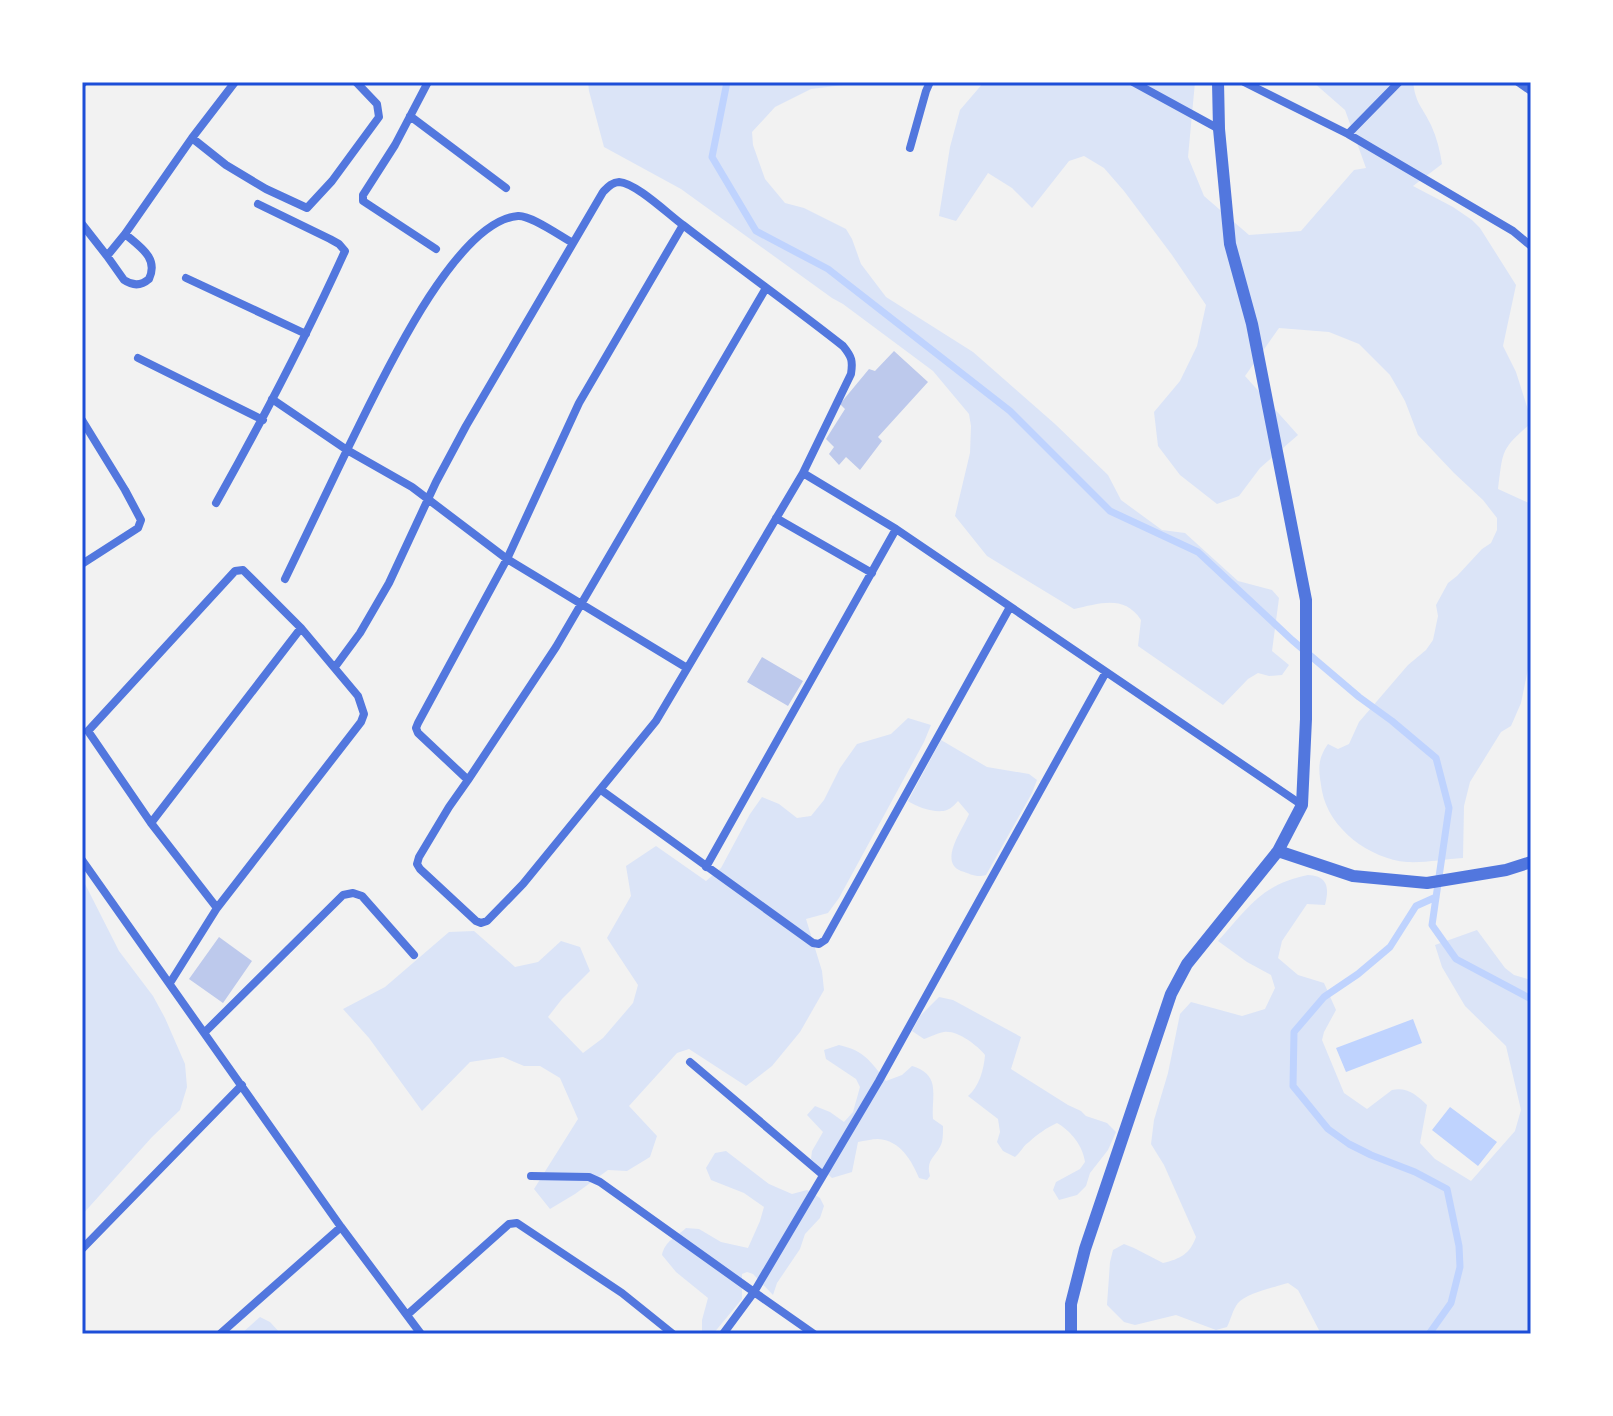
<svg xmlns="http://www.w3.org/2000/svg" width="1613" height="1416" viewBox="0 0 1613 1416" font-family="'Work Sans',sans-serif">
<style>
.green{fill:#dbe4f7}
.water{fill:#bfd3fe}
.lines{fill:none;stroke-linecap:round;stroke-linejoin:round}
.stream{stroke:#bfd3fe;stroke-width:7}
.building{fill:#bdc9ec}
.minor{stroke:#5277de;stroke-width:8}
.tertiary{stroke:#5277de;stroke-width:12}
.neatline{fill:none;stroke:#1d4ed8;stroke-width:3}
</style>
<rect width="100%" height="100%" fill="#f2f2f2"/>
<!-- green -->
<path class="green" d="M588 82H867L811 89 775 107 752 132 753 145 765 179 785 203 804 208 846 229 852 239 861 264 886 297 973 352 1055 424 1108 475 1121 500 1162 530 1185 533 1238 581 1272 590 1279 598 1272 651 1289 665 1282 675 1269 676 1258 673 1248 679 1223 705 1138 646 1141 620C1124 594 1099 604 1074 609L987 556 955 516 970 453 971 426 969 414 933 371 843 304 832 298 681 189 604 147 589 91Z
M984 82H1195L1188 157 1204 196 1249 235 1301 231 1354 170 1366 168 1345 110 1313 82H1413C1416 105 1422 106 1431 125 1437 138 1440 151 1442 164L1413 186 1453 207 1472 220 1480 228 1516 285 1503 346 1516 372 1529 413V425C1500 450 1503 452 1498 489L1531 504V666L1528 669 1521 703 1511 726 1501 732 1470 782 1464 806 1463 858C1445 859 1425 863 1407 862 1370 859 1329 829 1322 791 1319 772 1316 761 1328 744L1338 749 1349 744 1359 722 1408 665 1426 650 1433 640 1438 616 1436 605 1448 583 1457 576 1482 549 1491 543 1497 530V518L1483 500 1454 473 1418 435 1405 401 1390 375 1359 344 1329 332 1279 328 1245 376 1298 435 1260 468 1239 496 1217 504 1180 475 1158 446 1154 412 1180 381 1197 346 1206 305 1172 255 1124 191 1104 168 1084 156 1069 161 1032 208 1012 188 988 173 956 221 939 216 950 147 960 110Z
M908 718 931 725 924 742 839 898 828 913 806 919 822 971 824 990 800 1032 772 1066 746 1086 689 1049 677 1053 629 1106 657 1136 650 1157 627 1171 608 1170 575 1194 550 1209 534 1189 578 1119 560 1078 540 1066H524L503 1057 470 1062 422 1111 369 1038 343 1009 385 987 449 932 474 931 515 967 538 962 561 941 580 947 590 971 562 999 548 1017 583 1053 603 1038 633 1003 638 985 607 938 631 896 626 866 656 846 706 881 721 868 750 814 762 797 779 804 797 818 811 816 824 800 840 768 857 744 891 734Z
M941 740 987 767 1029 774 1037 780 1032 793 986 875C976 878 971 874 961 871 938 862 963 829 969 814L958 801C955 804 952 808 947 810 937 814 916 807 908 801Z
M1308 875C1329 876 1329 889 1325 905L1307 904 1282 941 1278 958 1298 975 1324 983 1336 1010 1324 1032 1322 1040 1344 1093 1367 1109 1392 1090C1408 1087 1416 1095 1427 1105L1420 1143 1435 1159 1471 1181 1515 1131 1521 1110 1506 1046 1465 1006 1442 967 1435 945 1477 930 1505 968 1514 975 1531 980V1334H1321L1298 1290 1288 1283C1275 1287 1247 1293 1238 1303 1233 1309 1231 1319 1227 1327L1216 1330 1176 1315 1135 1325 1124 1322 1107 1305 1110 1262 1113 1250 1124 1244 1134 1248 1163 1263C1180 1259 1190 1254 1196 1237L1164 1165 1151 1144 1154 1120 1168 1073 1180 1014 1191 1002 1242 1016 1265 1009 1275 988 1271 975 1247 962 1218 941C1248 908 1262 884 1308 875Z
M82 878 119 951 153 996 165 1018 185 1064 187 1087 180 1110 152 1137 82 1215Z
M939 997 953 1000 1021 1037 1011 1069 1068 1105 1081 1111 1086 1116 1107 1123 1116 1132 1108 1150 1090 1173 1086 1186 1077 1195 1059 1200 1053 1190 1056 1182 1080 1169 1085 1162C1083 1146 1071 1131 1057 1123 1046 1128 1038 1134 1029 1142 1023 1146 1021 1152 1015 1157L1003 1151 997 1142 1000 1132 998 1119 968 1096C979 1087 984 1069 985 1055 977 1045 957 1030 944 1032 937 1033 930 1037 924 1039L912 1031 920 1016Z
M839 1045C865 1051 870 1061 886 1081L902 1075 912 1066C942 1075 931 1096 933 1119L943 1126C943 1132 943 1137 942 1142 938 1156 925 1158 930 1176L927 1180 919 1178C912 1161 900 1140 878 1139 872 1139 864 1141 858 1142L852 1172 832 1178 811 1159 812 1151 823 1132 807 1115 815 1106 830 1112 844 1122 853 1112 860 1087 856 1079 826 1059 824 1050Z
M726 1151 769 1184 792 1194 807 1190 820 1198 824 1206 820 1218 805 1234 800 1249 777 1283 773 1295 753 1274 747 1272 742 1274V1299L713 1334H702V1320L708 1298 676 1272 662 1255C665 1241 676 1237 686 1228L699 1229 721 1242 748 1248 760 1221 764 1207 744 1193 711 1180 706 1168 715 1153Z
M260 1317 270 1322 281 1334H241Z"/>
<!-- water -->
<path class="water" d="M1413 1019 1422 1043 1346 1072 1336 1048Z
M1450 1107 1497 1142 1478 1166 1432 1130Z"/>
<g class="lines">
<!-- stream -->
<path class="stream" d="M727 82 712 157 756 231 828 269 1010 411 1110 511 1198 552 1292 640 1359 697 1392 721 1436 758 1449 808 1432 925 1456 959 1531 999
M1429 1334 1451 1303 1460 1267 1459 1246 1447 1189 1415 1172 1371 1155 1349 1144 1328 1129 1293 1086 1294 1032 1324 997 1358 974 1390 947 1416 906 1436 897"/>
</g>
<!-- building -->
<path class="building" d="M894 351 928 382 878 437 882 441 860 470 846 457 839 465 829 454 834 447 826 439 845 409 840 404 869 369 875 371Z
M762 657 803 681 788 706 747 682Z
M219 937 252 961 223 1003 189 979Z"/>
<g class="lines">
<!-- minor -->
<path class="minor" d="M428 82 395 145 363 195V201L436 249
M1133 82 1219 129
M1244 82 1348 134 1513 231 1531 246
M1518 82 1531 91
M82 84 84 82
M410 116 506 188
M1348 134 1399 82
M192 138 226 165 266 189 307 208 332 181 379 117 377 104 356 82
M910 148 926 91 930 82
M82 224 107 256 125 234 192 138 235 82
M683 225C736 266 791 305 843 346 852 357 853 361 851 374L803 473
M107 256 124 280C133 286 141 286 149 279 159 258 140 247 125 234
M186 278 306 334
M138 358 263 420
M272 399 347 450C375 395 452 221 518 216 531 215 560 236 573 243
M82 420 125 490 141 520 138 528 82 564
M216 503C262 421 306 337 345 251L339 244 330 239 258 204
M776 518 872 573
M285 579 347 450 412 487 507 559 687 668
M335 667 360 633 389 583 436 482 466 426 603 192C607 188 612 182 619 182 636 183 668 214 683 225L579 403 507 559 418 723 416 728 418 733 468 780 556 647 766 288
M468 780 449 807 419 857 417 864 420 869 476 921 481 923 487 921 523 884 656 721 803 473 896 529 1302 805
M601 790 813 943 819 944 825 940 1010 607
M151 823 301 628
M82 860 341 1227 421 1334
M706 867 896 529
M170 983 217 908 361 722 364 714 358 696 301 628 243 570 235 571 88 731 151 823 217 908
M205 1032 343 895 353 893 362 896 414 955
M690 1062 823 1175
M531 1176 589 1177 600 1182 754 1292 879 1081 1106 672
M82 1249 242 1085
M407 1315 509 1224 517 1223 622 1293 673 1334
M220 1334 341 1227
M723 1334 754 1292 814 1334"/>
<!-- tertiary -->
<path class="tertiary" d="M1278 851 1353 876 1427 883 1506 870 1531 862
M1071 1334V1304L1085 1249 1171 994 1187 964 1278 851 1302 805 1306 719V600L1252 324 1230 244 1219 129 1218 82"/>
</g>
<!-- border -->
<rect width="1613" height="1416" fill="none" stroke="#ffffff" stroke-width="168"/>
<rect x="84" y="84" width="1445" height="1248" class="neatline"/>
</svg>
